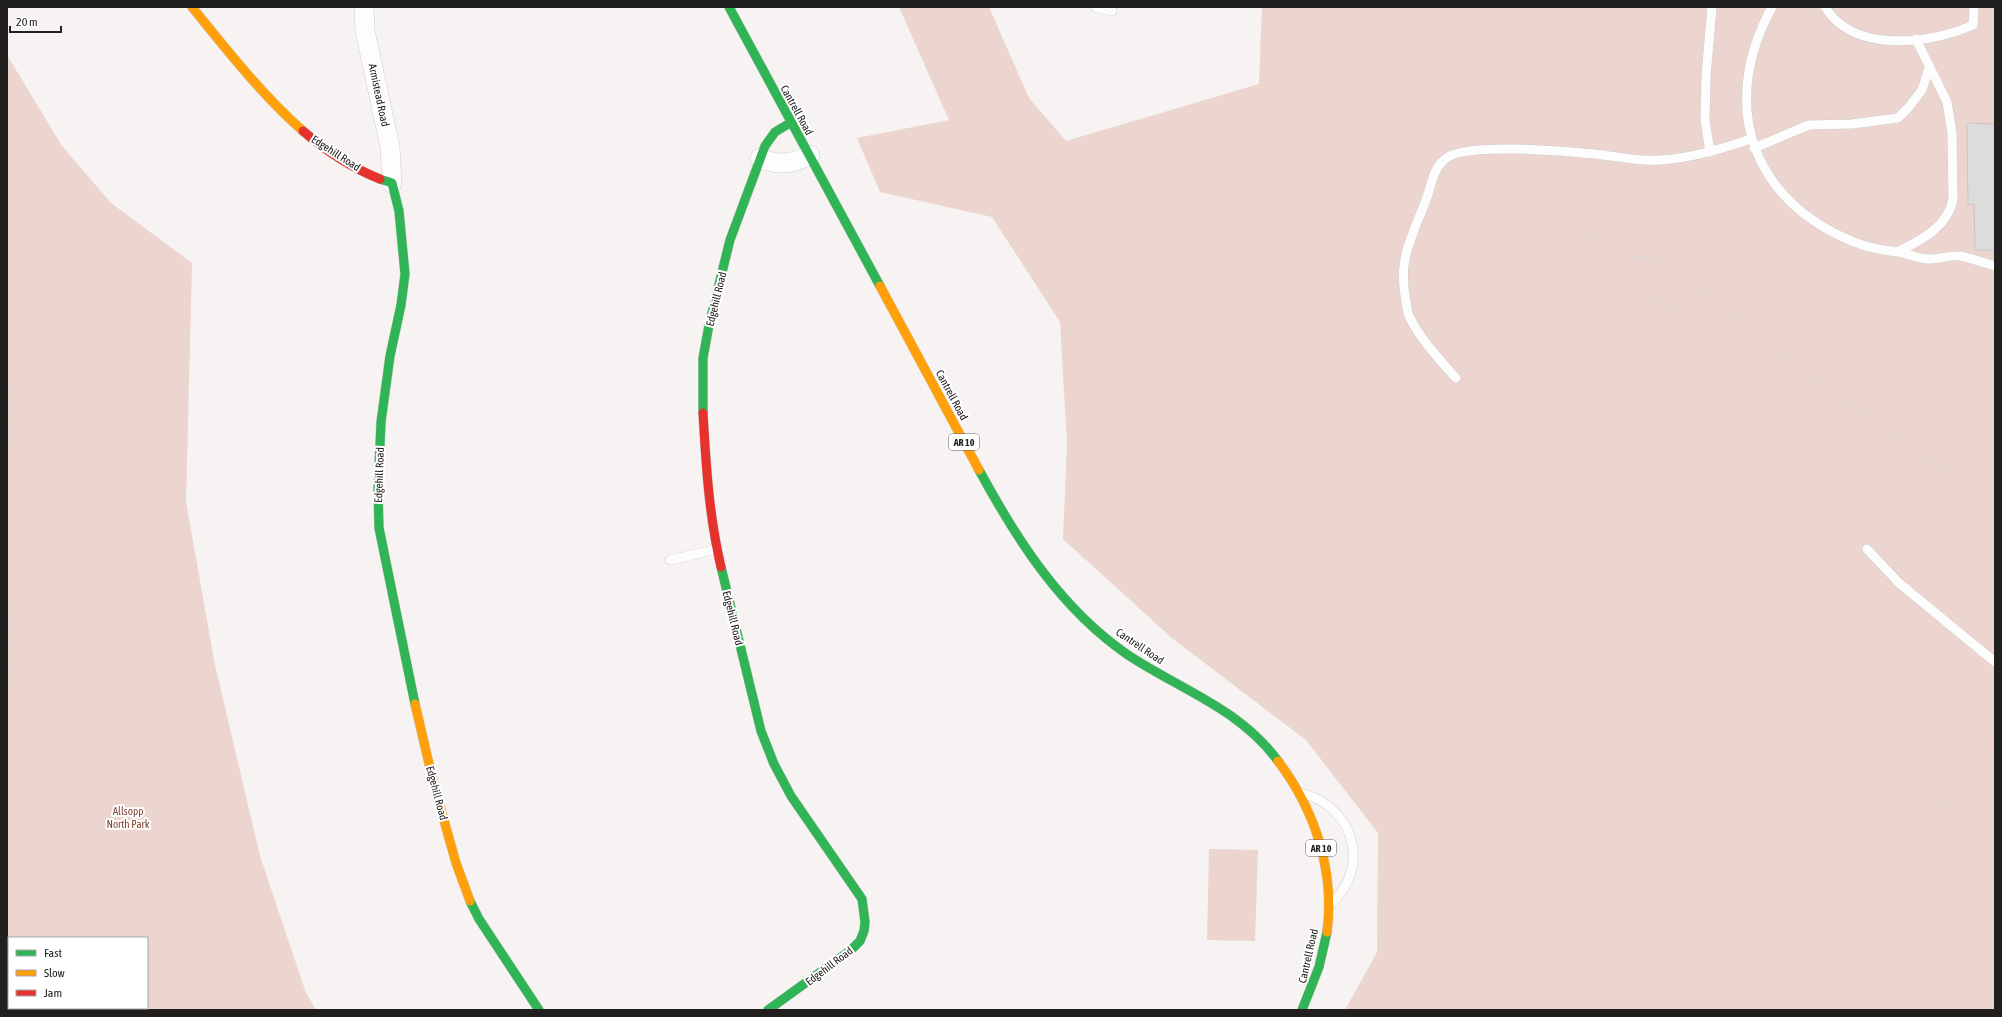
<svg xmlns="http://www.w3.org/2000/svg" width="2002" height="1017" viewBox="0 0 2002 1017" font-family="'Asap Condensed',sans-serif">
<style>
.green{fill:#ecd5cf;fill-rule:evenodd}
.building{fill:#dedbdb;stroke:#c9c6c5}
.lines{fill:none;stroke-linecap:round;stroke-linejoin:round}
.lane-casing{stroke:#d0cdcc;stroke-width:10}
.street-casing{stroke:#d0cdcc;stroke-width:20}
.fast-casing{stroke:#d0cdcc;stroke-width:10}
.slow-casing{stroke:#d0cdcc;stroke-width:10}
.jam-casing{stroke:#d0cdcc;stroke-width:10}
.path{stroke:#d9d8d8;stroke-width:2.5;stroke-dasharray:1 3;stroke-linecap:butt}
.lane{stroke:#fefdfd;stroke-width:9}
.street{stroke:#fefdfd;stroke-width:19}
.fast{stroke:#30b455;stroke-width:9}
.slow{stroke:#ff9f0a;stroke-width:9}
.jam{stroke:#e5322d;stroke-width:9}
.labels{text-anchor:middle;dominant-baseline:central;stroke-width:4;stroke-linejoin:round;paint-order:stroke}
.shield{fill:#fff;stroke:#646362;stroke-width:1}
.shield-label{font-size:10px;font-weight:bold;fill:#22201f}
.street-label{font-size:11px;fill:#22201f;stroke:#fff}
.park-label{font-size:11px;fill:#804334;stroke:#fff}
</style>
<rect width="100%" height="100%" fill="#f6f3f2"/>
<!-- green -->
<path class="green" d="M899 7H989L1029 98 1066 141 1259 84 1262 7H1995V1010H1345L1377 952 1378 833 1306 740 1173 639 1063 539 1067 443 1060 322 992 217 880 192 857 138 949 120Z
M7 55 62 146 111 203 192 263 186 502 215 665 260 856 306 993 316 1010H7ZM9 938H147V1008H9Z
M1209 849 1258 850 1255 941 1207 940Z"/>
<!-- building -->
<path class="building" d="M1967 123 1995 124V250H1975L1974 204 1968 205Z"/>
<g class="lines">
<defs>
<path id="lane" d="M1095 7 1112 11
M1772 7C1716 110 1755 208 1865 246 1876 249 1887 251 1898 252 1908 253 1919 260 1930 259 1940 259 1950 255 1960 256 1972 258 1984 263 1995 266
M1825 7C1854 54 1930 44 1973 25L1974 7
M1754 148 1809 125 1852 124 1898 118 1908 108 1922 90 1929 68
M1710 152 1705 120 1706 76 1712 7
M1897 252C1920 241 1948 227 1953 199L1952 133 1947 102 1916 39
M1456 378C1439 359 1420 339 1409 316 1407 312 1407 306 1406 301 1401 275 1403 258 1413 233 1417 221 1423 209 1427 197 1432 183 1433 169 1445 159 1463 142 1567 151 1594 154 1616 156 1638 162 1660 160 1692 158 1721 149 1751 139
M1867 549 1899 583 1995 662
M670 560 717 549
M1301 793C1353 806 1371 864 1333 902"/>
<path id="street" d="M364 7 365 31 390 147 392 183
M760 158C779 166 792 164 810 155"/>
<path id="fast" d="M729 7 880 286
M380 179 392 183 399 211 405 274 401 305 390 356 381 422 378 489 379 528 415 704
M703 413V358L709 325 730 240 765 146 775 132 790 123
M979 470C1017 540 1061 609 1128 655 1181 690 1239 708 1278 761
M721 567 761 731 774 764 791 796 862 899 865 922 864 931 860 941 851 950 768 1010
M470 901 479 919 539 1010
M1302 1010 1319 967 1327 932"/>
<path id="slow" d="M192 7C227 50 261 94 303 131
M880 286 979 470
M415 704 434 785 456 863 470 901
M1278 761C1315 810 1335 871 1327 932"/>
<path id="jam" d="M303 131C326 151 352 168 380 179
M703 413C706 465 709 516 721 567"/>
</defs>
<!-- lane casing -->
<use href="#lane" class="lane-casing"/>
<!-- street casing -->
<use href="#street" class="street-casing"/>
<!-- fast casing -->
<use href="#fast" class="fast-casing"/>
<!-- slow casing -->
<use href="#slow" class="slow-casing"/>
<!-- jam casing -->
<use href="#jam" class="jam-casing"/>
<!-- path -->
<path class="path" d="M1644 172 1652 240 1650 257
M1630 284 1643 259
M7 383 11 387 15 420 7 447
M1860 538 1807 465 1673 310 1622 279 1573 241 1562 231 1560 226 1561 222 1564 221 1572 224C1594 239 1622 263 1650 257L1718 303 1804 372 1926 458 1959 473 1995 479
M1875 578C1881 597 1887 617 1890 637 1902 698 1902 762 1944 812
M7 599 21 746 60 938
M74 1008 75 1010
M1836 1010C1852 976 1897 967 1907 932
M1893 1010 1908 971 1909 924 1924 883 1932 839 1937 827 1944 812 1973 774 1995 721"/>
<!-- lane -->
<use href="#lane" class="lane"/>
<!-- street -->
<use href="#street" class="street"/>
<!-- fast -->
<use href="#fast" class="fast"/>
<!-- slow -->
<use href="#slow" class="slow"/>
<!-- jam -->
<use href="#jam" class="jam"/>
</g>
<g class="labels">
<!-- shield labels -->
<g class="shield">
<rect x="949" y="434" width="30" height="16" rx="3"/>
<rect x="1306" y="840" width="30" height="16" rx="3"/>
</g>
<g class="shield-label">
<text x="964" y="442">AR 10</text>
<text x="1321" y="848">AR 10</text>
</g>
<!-- street labels -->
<g class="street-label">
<text transform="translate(379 95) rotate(78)">Armistead Road</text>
<text transform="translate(797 110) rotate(61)">Cantrell Road</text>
<text transform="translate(336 153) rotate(33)">Edgehill Road</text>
<text transform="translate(716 299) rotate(-76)">Edgehill Road</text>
<text transform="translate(952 395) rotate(62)">Cantrell Road</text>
<text transform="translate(379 475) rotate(-88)">Edgehill Road</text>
<text transform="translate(733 618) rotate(76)">Edgehill Road</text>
<text transform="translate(1140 646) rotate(34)">Cantrell Road</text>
<text transform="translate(437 793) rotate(75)">Edgehill Road</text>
<text transform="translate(1308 956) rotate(-77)">Cantrell Road</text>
<text transform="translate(829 966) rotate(-37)">Edgehill Road</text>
</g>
<!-- park labels -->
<g class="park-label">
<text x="128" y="811">Allsopp<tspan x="128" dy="13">North Park</tspan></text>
</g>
</g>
<!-- border -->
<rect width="2002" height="1017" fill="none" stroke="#22201f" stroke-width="16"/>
<!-- legend -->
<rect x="8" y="937" width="140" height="72" fill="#ffffff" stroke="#a7a6a5"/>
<rect x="16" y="950" width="20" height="6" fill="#30b455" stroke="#a7a6a5"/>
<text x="44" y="957" font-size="12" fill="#22201f">Fast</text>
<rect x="16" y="970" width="20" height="6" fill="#ff9f0a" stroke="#a7a6a5"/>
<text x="44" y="977" font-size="12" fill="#22201f">Slow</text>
<rect x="16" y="990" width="20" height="6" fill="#e5322d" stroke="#a7a6a5"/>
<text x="44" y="997" font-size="12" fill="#22201f">Jam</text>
<!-- scale -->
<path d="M10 26v6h51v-6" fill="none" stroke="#22201f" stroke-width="2"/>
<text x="16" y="26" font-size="12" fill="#22201f" stroke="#ffffff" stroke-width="3" paint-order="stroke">20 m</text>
</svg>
